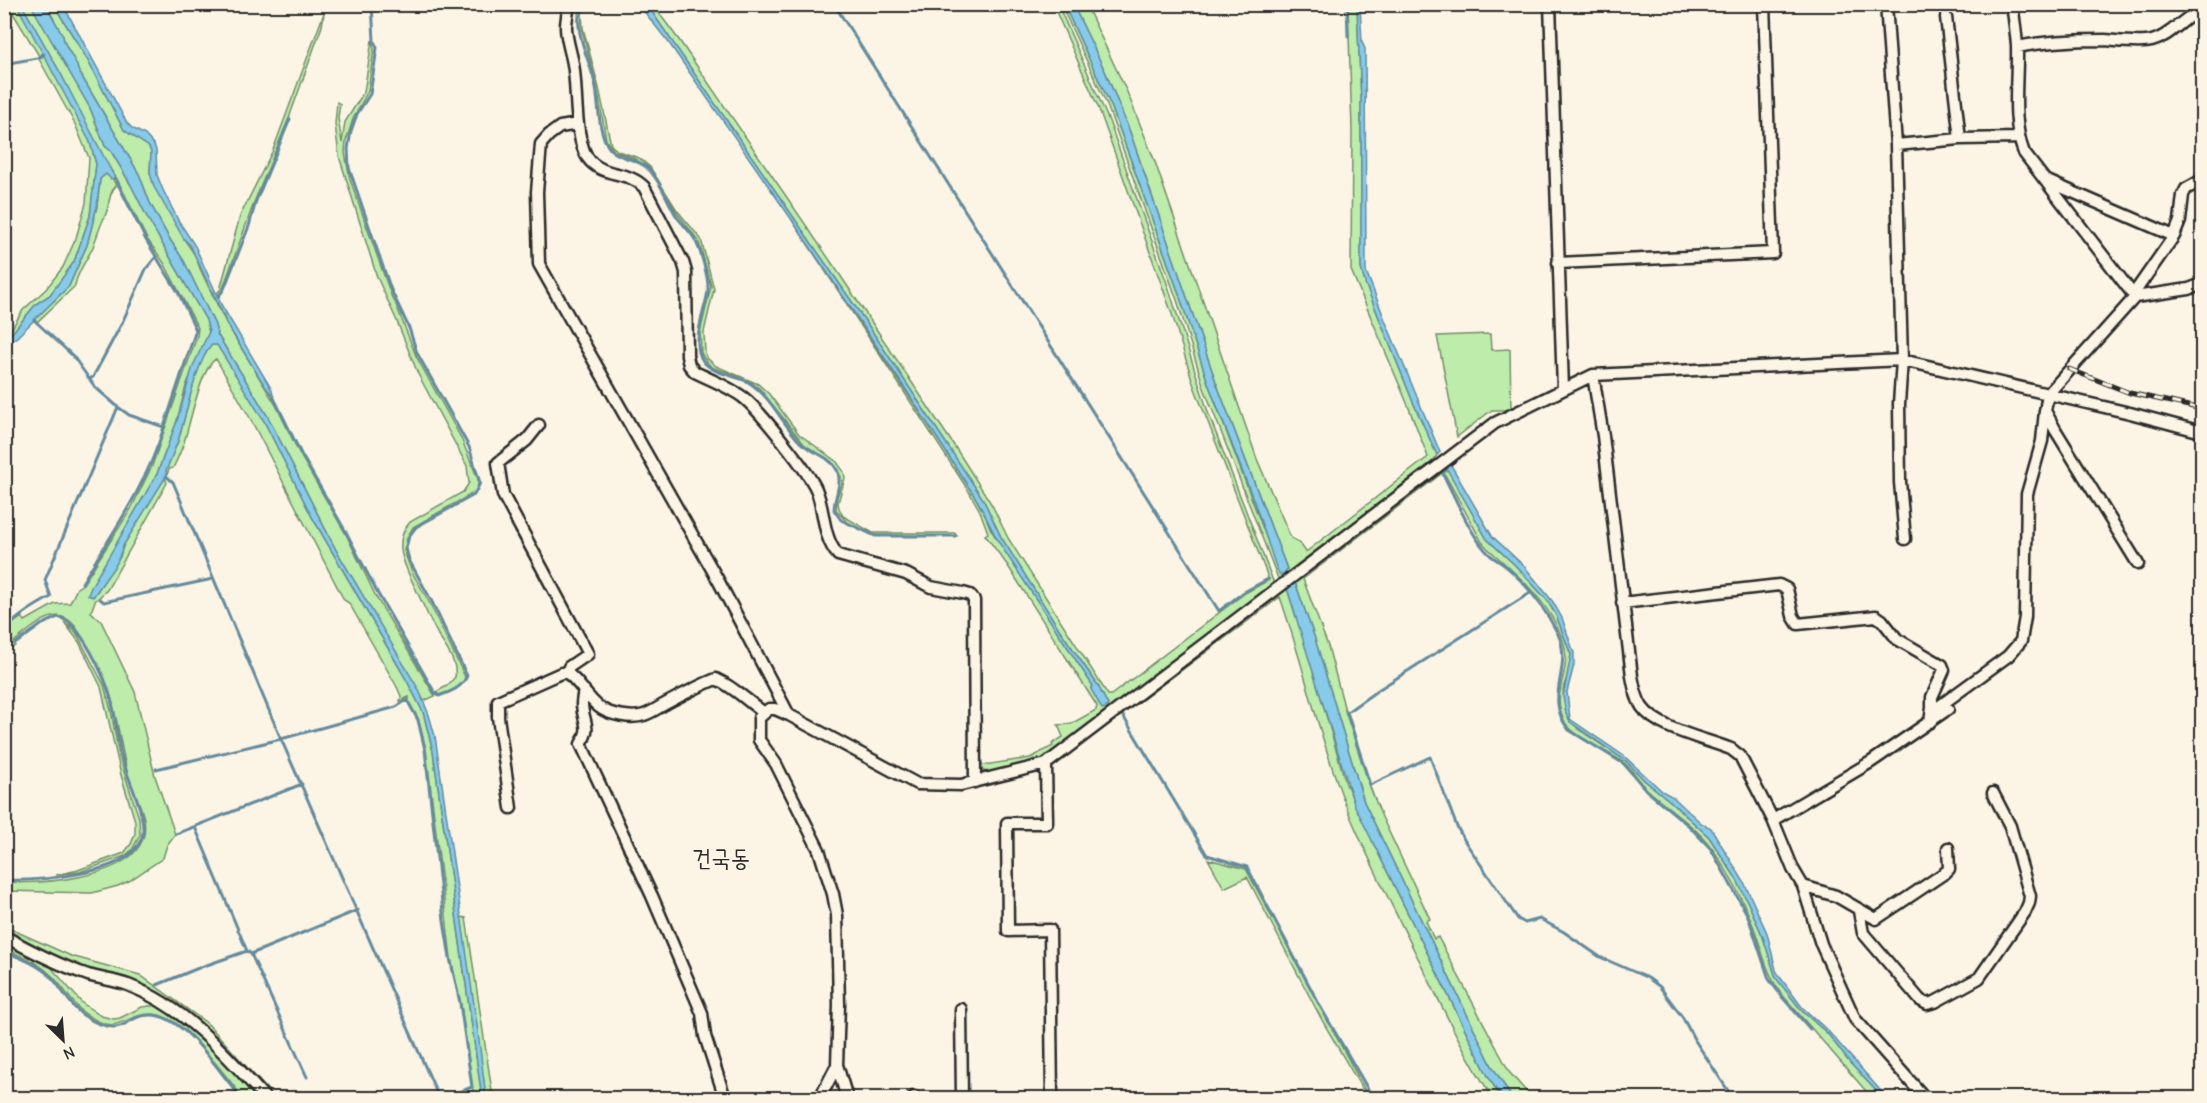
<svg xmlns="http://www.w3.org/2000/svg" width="2207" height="1103" viewBox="0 0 2207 1103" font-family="'Comic Neue','Poor Story',sans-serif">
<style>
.green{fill:#beecab;stroke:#748c6b;stroke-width:1.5}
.water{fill:#88cae9;stroke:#638a9d;stroke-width:1.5}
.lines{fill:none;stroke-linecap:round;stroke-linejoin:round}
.stream{stroke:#638a9d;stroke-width:3}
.minor-casing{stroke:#2b2b2b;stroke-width:15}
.minor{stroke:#fcf5e5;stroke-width:10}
.rail-casing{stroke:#2b2b2b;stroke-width:5}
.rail{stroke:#fcf5e5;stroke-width:3;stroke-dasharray:9;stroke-linecap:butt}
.labels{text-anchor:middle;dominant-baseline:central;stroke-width:6;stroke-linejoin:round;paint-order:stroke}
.quarter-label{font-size:24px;fill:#2b2b2b;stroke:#fcf5e5}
</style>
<rect width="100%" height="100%" fill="#fcf5e5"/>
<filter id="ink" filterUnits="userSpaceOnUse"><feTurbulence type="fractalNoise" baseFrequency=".0167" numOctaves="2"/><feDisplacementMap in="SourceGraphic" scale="12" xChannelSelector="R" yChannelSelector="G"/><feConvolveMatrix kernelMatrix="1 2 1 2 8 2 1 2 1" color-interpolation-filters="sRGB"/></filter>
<g filter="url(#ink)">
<!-- green -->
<path class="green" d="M31 4 90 108 105 146 111 151 131 185 147 217 206 320 209 332 186 386 177 421 157 474 106 563 93 597 120 557 123 546 163 479 165 478 167 483 107 590 95 601 91 612 101 621 135 692 155 776 175 834 167 845 163 858 129 881 118 886 92 893 5 891V882C39 884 121 879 140 845 154 821 133 795 127 771 120 743 117 714 108 687 103 671 92 653 83 638 78 631 74 622 65 618 49 610 26 633 14 642L15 646 12 648 9 645 5 649C4 631 6 627 22 617L25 621 55 604 70 603 77 588 83 584 131 509 152 466 197 336 198 328 164 263 147 239 117 179 105 162 61 74 22 5Z
M8 5H17L44 52 39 56Z
M46 5H54L87 59 124 130 149 147 151 152 150 173 184 239 195 255 201 271 226 323 276 405 300 455 346 534 376 597 435 696 424 701 336 550 267 415 217 334 215 325 184 261 169 238 150 203 139 174 78 70C76 57 64 49 63 36Z
M582 5H584L582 15 583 28 599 88 611 145 618 151 639 158 650 167 677 210 701 239 714 289 704 332 705 353 707 358 716 366 758 384 769 394 799 434 837 462 844 472 845 478 838 503 839 508 843 516 873 533H955L957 536 874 535 847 522 836 510 837 497 842 483 841 477 835 465 804 444 760 389 746 379 711 367 704 358 701 353 700 333 711 286 701 249 698 240 677 213 648 167 633 158 614 151 606 140 597 87 581 27Z
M647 5H653L679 40 838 272 955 447 992 505 1008 538 1108 695H1111L1245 593 1269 580 1194 386 1172 314 1099 109 1053 5H1058L1109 121 1169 289 1209 415 1273 581V585L1047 756C1032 764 990 783 977 766L1030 758 1053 746 1052 744 1063 737 1058 725 1071 724 1096 710 1097 706 1008 566 985 535 988 533 980 511 968 490 792 220 969 486 985 515 991 530 1093 686 1091 689 1102 708 1108 705 1097 684 1059 629 1001 537 983 499 868 325Z
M1061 5H1064L1112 108 1178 291 1208 383 1280 574 1287 569 1216 382 1130 132 1105 71 1073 5H1086L1127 92 1154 159 1257 459 1291 538 1299 542 1306 552 1428 457 1407 403 1351 270 1352 129 1348 5H1357L1361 100V268L1365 283 1413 402 1437 455 1434 460 1279 581 1204 388 1177 300 1107 105Z
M324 13 322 26 289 118 255 200 222 291 218 296 217 293 220 290 240 216 273 150Z
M372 40 374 49 368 91 353 119 346 141 345 153 350 179 392 298 395 302 416 356 461 438 478 479V486L475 492 413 527 407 538 404 551 412 572 428 600 465 677C462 688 449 691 439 695L436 692 447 686 455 677C458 662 445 647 438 635 431 622 425 609 419 596 409 573 389 545 410 522L463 492 469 483 467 466 418 374 396 319 377 277 339 156 335 124 337 102 340 104 338 118 342 143 345 122 364 92Z
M45 55 90 142 96 164 90 216 74 262 50 295 36 304 12 333 5 338V332L12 328 23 310 46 289 63 267 76 238 86 203 89 158 75 124 39 59Z
M106 174 113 179 116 186C108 193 110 206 105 216 100 226 97 236 93 247 88 258 76 274 75 286L37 322 35 319 69 286 87 245 97 206 100 179Z
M1490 334 1491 350 1510 349 1511 410H1492L1457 437 1437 336Z
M212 345H217L221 350 264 421 312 517 406 679 423 712 433 751 482 1098H474L461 1005 451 958 426 749 418 718 409 702V697L400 701 401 696 397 687 349 603 344 600 250 418 216 359C201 367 190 424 184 442 181 451 177 460 173 468L169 469 167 475 165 471C170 461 174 451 178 441 186 417 195 361 212 345Z
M1444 464 1447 468 1440 472 1441 474 1303 579 1328 646 1346 714 1370 787 1382 817 1430 919 1426 921 1434 939 1438 937 1510 1073 1532 1098H1512L1492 1066 1364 802 1315 639 1294 579Z
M1448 470 1487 539 1515 565 1547 600 1556 615 1571 655 1569 670 1563 690 1566 714 1578 729 1627 762 1644 780 1670 801 1709 837 1736 878 1749 905 1763 937 1776 978 1802 1011 1828 1034 1850 1063 1883 1098H1872L1779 991C1766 971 1762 950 1754 928 1746 905 1725 866 1711 847 1693 824 1668 809 1647 789 1638 780 1633 769 1623 762 1609 752 1575 737 1566 724 1548 695 1572 674 1564 644 1555 613 1529 585 1505 564 1497 556 1489 551 1482 542L1444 473Z
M1286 585 1307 649 1346 784 1381 859 1488 1076 1501 1098H1493C1463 1053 1440 1002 1416 954 1392 905 1366 856 1346 806 1319 738 1304 666 1280 597L1061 760 1062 754Z
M64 622 77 634 104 685 111 710 119 756 139 818 140 835 132 850 125 856 80 872 56 875 78 870 124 853 131 844 135 834V821L121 775 101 687 79 642Z
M1208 859 1246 869 1365 1090 1362 1089 1323 1022 1247 877 1224 888Z
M461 917 466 918 493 1098H486Z
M4 926 71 956 140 975 208 1024 275 1098H270L207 1030 130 981 73 965 5 929Z
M5 942 50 966 82 1003 101 1016 114 1019 120 1018 142 1007 158 1005 119 988 91 980 138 991 200 1033 260 1098H244C224 1076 183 1013 151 1014 123 1014 121 1036 90 1017 71 1006 65 986 49 973 37 962 19 955 5 949Z"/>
<!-- water -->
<path class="water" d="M17 5H22L61 74 115 178 111 179 106 174 100 179 97 206 87 245 69 286 17 337 5 345V338L12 333 36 304 50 295 74 262 90 216 96 164 90 142Z
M31 5H46L63 36C64 49 76 57 78 70L139 174 150 203 169 238 184 261 215 325 217 334 267 415 336 550 419 690 429 715 435 736 478 1032 486 1098H482L433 751 423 712 406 679 312 517 264 421 217 345H212C196 360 186 417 178 441 174 451 170 461 166 471L167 475 123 546 117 563 93 597 88 595 92 585 157 474 177 421 193 366 209 332 206 320 147 217 131 185 111 151 105 146 90 108Z
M54 5H62L67 12 127 123 132 128 145 135 154 145 156 150 157 175 163 190 178 220 195 246 222 306 272 390 273 396 264 385 230 329 190 245 184 239 154 187 150 173 151 152 149 147 124 130 87 59Z
M639 5H647L868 325 983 499 1001 537 1059 629 1097 684 1108 705 1107 707 1102 709 1091 689 1093 686 998 541 977 500 906 390 792 220 669 43Z
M1064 5H1073L1105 71 1130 132 1216 382 1287 569 1284 575H1280L1277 570 1255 504 1208 383 1178 291 1112 108Z
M1357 5H1360L1362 42 1365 49 1366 271 1385 320 1440 452 1437 455 1413 402 1365 283 1361 268V100Z
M1447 462 1451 465 1492 536 1525 567 1553 602 1562 618 1574 653V665L1567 692 1570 719 1624 756 1662 791 1673 797 1701 823 1711 828 1744 882 1767 933 1776 970 1780 977 1802 1007 1828 1031 1887 1098H1883L1850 1063 1828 1034 1802 1011 1776 978 1763 937 1749 905 1736 878 1709 837 1670 801 1644 780 1627 762 1570 722 1566 714 1563 696 1571 655 1556 615 1547 600 1515 565 1487 539 1444 464Z
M1294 579 1315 639 1364 802 1492 1066 1512 1098H1501L1488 1076 1354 804 1286 585Z"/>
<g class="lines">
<!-- stream -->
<path class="stream" d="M581 4C572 33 591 60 596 88 599 105 598 135 610 149 619 159 636 158 646 167 660 179 667 201 677 217 682 224 689 230 694 238 700 248 709 278 708 290 706 309 690 343 703 361 713 374 734 375 748 382 771 396 782 424 801 443 812 453 830 456 837 470 843 483 834 497 834 510L841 520 875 536H955
M834 4 1219 611 1244 592 1268 579
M1347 4 1348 36
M4 64 37 58 44 54
M115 178 146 240 178 292 196 330 164 427
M218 297 224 289 249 226 256 201 290 119
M34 320 73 356 95 387 118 407 129 415 164 427C147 485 113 532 82 583
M90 379 93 377 122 323 146 269 155 258
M273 396 301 454 346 532 378 594 435 693 439 696C450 692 462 688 467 676L431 600 409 560 406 548 409 536 416 527 474 495 480 483 469 447 417 353 409 328 391 290 349 168 348 149 351 131 357 114 370 94 377 48 374 41 372 4
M1447 469 1442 472C1454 495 1472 539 1490 555 1496 560 1503 563 1509 569 1529 587 1546 610 1558 634 1574 669 1542 697 1569 730L1624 764 1646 790 1688 825 1711 849 1748 916 1769 979 1783 998 1810 1029
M166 476 173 482 281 739 439 1098
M1530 593 1378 690 1347 712 1370 785 1430 757 1457 827 1466 843 1518 919 1525 923 1540 919 1564 932 1600 957 1648 978 1660 987 1683 1018 1694 1039 1733 1098
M100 599 104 602 213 579
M4 631C17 616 34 606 51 597L45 580 118 407
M4 651 10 647
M1123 716 1207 855 1247 867 1320 1006 1373 1098
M156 769 281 739 396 707 407 700 418 720 425 750 444 921 450 958 460 1003 472 1087 444 1098
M195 827 247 951 251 954 307 1077
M176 834 302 784
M4 880C36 881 115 875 135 849 140 843 144 835 143 828 142 804 128 781 122 758 117 739 116 718 111 699 105 678 81 622 58 617L41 625 15 644
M4 951C21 958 40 965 52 978 65 992 71 1009 89 1019 127 1040 125 1013 153 1015 188 1018 220 1075 242 1098
M251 954 358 910
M157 985 201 967 247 951"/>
<defs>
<path id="minor" d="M569 4C568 12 566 20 566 27 566 39 571 52 573 64 578 89 573 144 591 162 606 177 629 171 644 187L683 262 686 272 687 356 689 365 695 372C711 380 730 387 744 398 760 411 808 471 816 489 825 510 822 537 838 555L906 574 931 587 963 593 970 595 974 600 975 782
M1550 4 1563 389
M1886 4 1896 145 1902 360 1899 404 1900 482 1905 539
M2012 4C2014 18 2016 32 2017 46 2018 82 2011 120 2024 153L2135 297
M1946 17 1960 139
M2017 47C2046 41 2075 40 2105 40 2118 41 2140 44 2152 41 2171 36 2184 17 2202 9
M578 124 560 127 549 135 541 144 537 192 539 264 718 580 789 715
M1896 145 1960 139 2018 138
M2045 180 2174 236
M1558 263 1773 253 1764 4
M2135 297 2137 289 2174 236 2180 221 2183 195 2186 189 2202 180
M1593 375 1603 436 1632 676C1634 687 1636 698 1642 707 1657 729 1706 739 1731 749L1740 756 1773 820 1793 869 1803 886 1821 944 1855 1019 1925 1098
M539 425 527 440 498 463 503 495 588 654 569 667 567 673
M2138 564 2056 431 2045 411 2048 394 2135 297 2189 289 2202 284
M1622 603 1779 585 1787 589 1793 616 1798 624 1876 616 1882 620 1897 639 1942 665 1944 670 1932 697V708L1930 722
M584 690C583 695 582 701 582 705 583 723 592 725 581 744L652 896 702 1013 705 1036 725 1098
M1932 719 1941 705 2008 656 2021 641 2025 617 2027 494 2042 441 2045 411
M1046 764 1047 823H1007L1008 931 1050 930 1052 1098
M511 808 498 717V701L561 673H567C580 682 586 697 599 707 609 715 632 719 644 715 651 713 659 707 665 704 682 695 698 686 716 679 734 687 747 701 763 712
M1773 820 1871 762 1948 709
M1803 886 1836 896 1876 919 1946 872 1949 869 1948 848
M1859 911 1863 933 1920 1000 1927 1004 1935 1002 1979 978 2025 912 2029 903 2030 896 2010 826 1993 793
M4 936C31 951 59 965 88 975 101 979 115 980 128 985 185 1007 226 1054 265 1098
M961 1009 962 1098
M914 1097V1098
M820 1098 837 1065
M847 1098 837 1065 839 1005 837 915 833 894 819 850 776 764 759 740V718L769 709H775L789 715 917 784 961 785 1046 764 1495 423 1593 375 1902 360 2130 413 2202 432"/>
</defs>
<!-- minor casing -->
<use href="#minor" class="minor-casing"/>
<!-- minor -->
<use href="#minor" class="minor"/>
<defs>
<path id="rail" d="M2069 369 2130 393 2202 409"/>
</defs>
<!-- rail casing -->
<use href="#rail" class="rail-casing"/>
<!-- rail -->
<use href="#rail" class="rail"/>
</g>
</g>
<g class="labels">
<!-- quarter labels -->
<g class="quarter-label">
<text x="721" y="858">건국동</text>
</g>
</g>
<!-- margin -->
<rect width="2207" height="1103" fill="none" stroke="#fcf5e5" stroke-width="24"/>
<rect x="12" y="12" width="2183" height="1079" fill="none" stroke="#2b2b2b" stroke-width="2" filter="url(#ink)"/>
<!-- north arrow -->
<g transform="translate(63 1040) rotate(155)" stroke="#fcf5e5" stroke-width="4.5" paint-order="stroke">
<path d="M0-4.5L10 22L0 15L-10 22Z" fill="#2b2b2b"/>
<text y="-9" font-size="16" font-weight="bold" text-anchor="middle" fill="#2b2b2b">N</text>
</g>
</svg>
